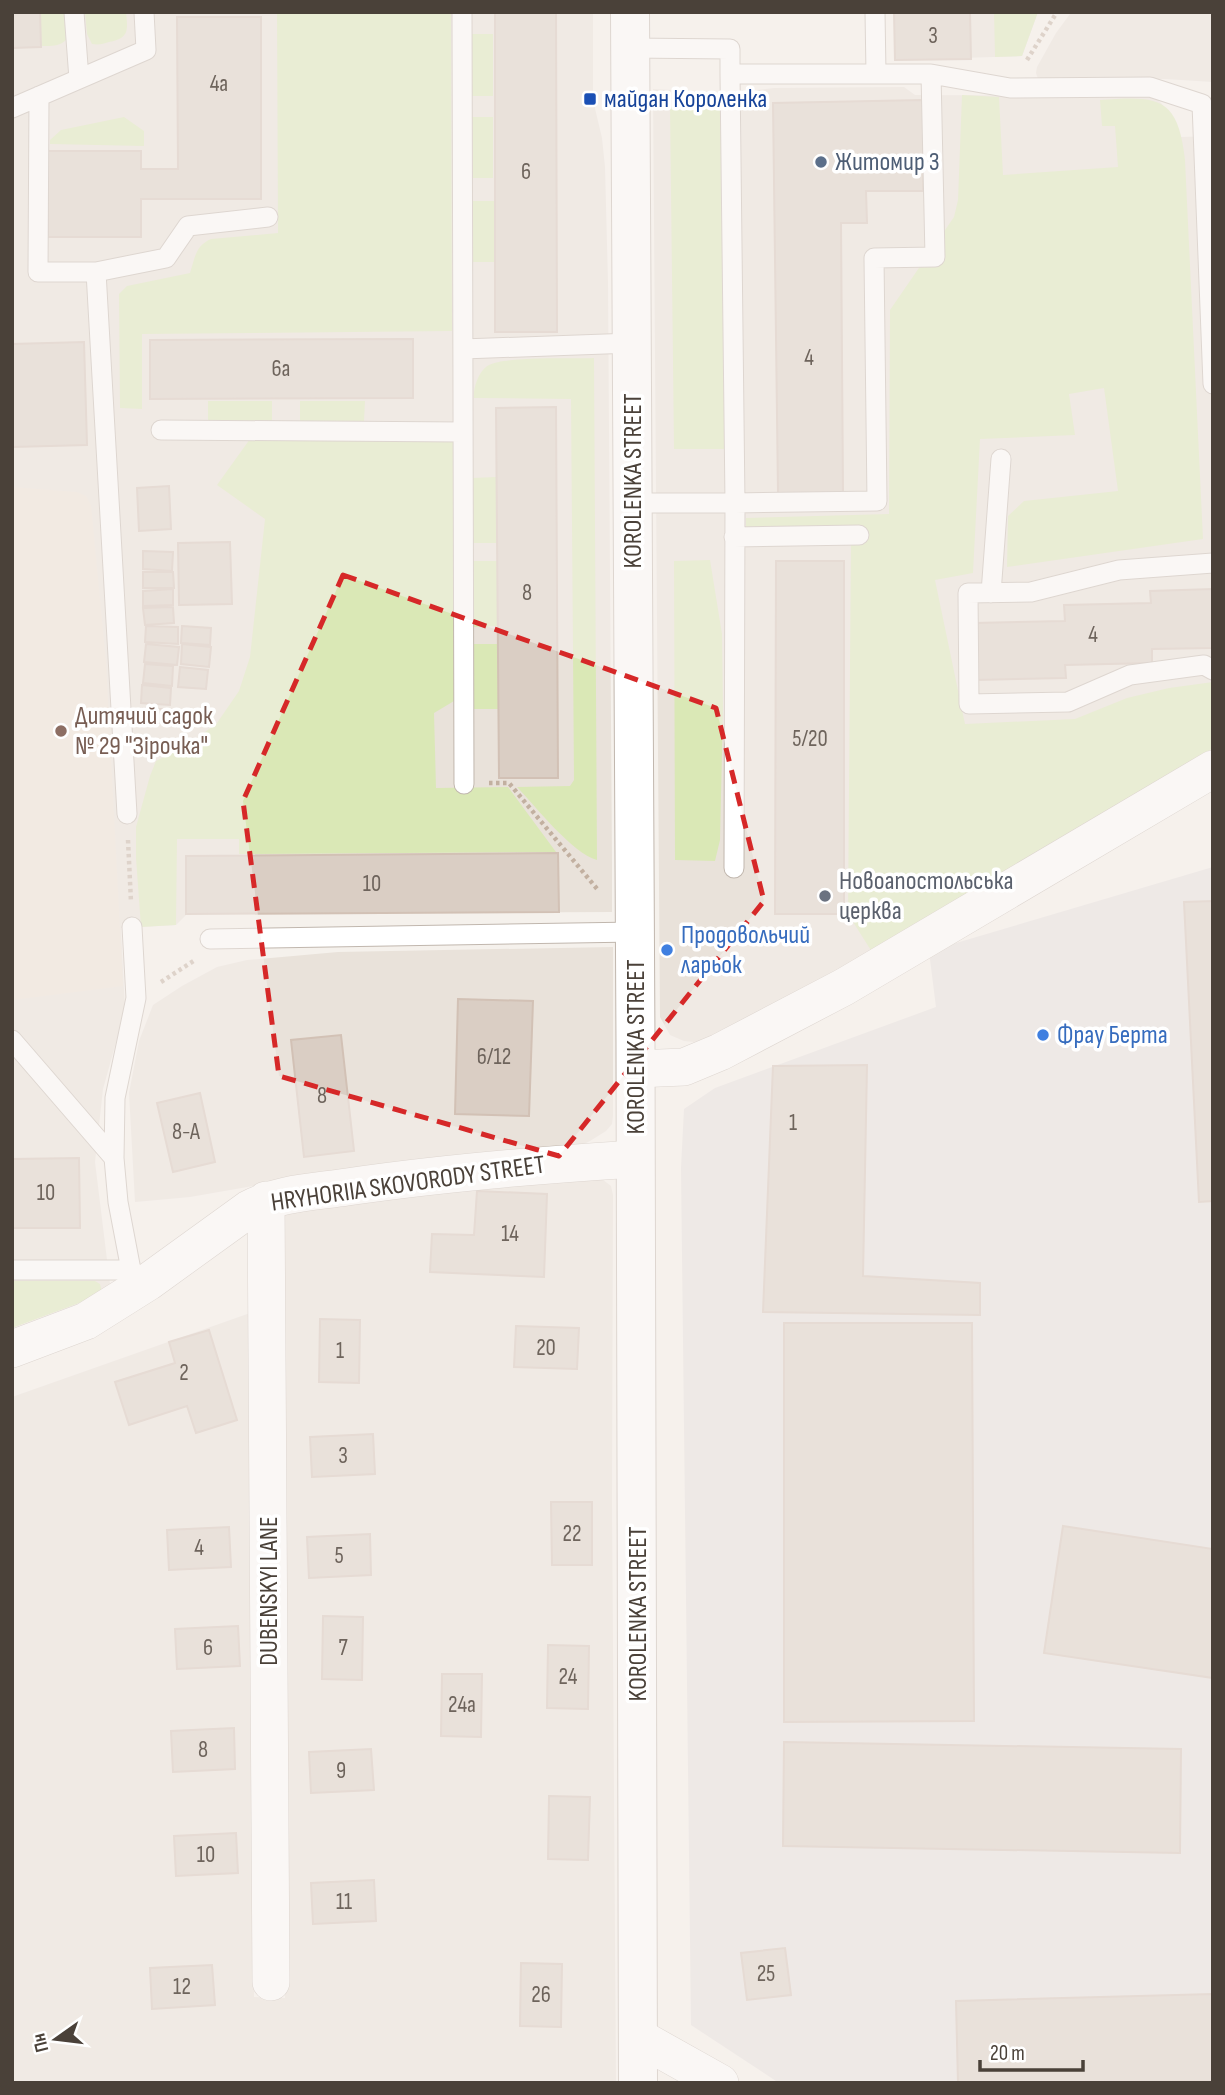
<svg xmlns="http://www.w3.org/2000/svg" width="1225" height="2095" viewBox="0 0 1225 2095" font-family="'Sofia Sans Condensed',sans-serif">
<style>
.residential{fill:#e9e2da}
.industrial{fill:#e5e0dd}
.education{fill:#eee3d6}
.green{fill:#dae8b6}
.building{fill:#dacec4;stroke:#d2c1b5;stroke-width:2}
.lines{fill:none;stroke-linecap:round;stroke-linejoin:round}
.service-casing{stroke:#c1b7ae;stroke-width:21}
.minor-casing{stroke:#c1b7ae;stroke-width:38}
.tertiary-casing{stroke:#c1b7ae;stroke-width:40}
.path{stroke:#c2b0a0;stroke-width:4.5;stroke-dasharray:3.5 3.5;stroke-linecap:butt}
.service{stroke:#fff;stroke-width:19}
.minor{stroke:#fff;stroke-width:37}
.tertiary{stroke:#fff;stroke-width:38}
.marked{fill:none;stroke:#d62828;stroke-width:5;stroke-dasharray:14 9;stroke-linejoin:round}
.transit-dot{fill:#1a4fb4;stroke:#fff;stroke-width:2.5}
.service-dot{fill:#5c6f8a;stroke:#fff;stroke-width:2.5}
.education-dot{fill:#8d6e63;stroke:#fff;stroke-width:2.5}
.worship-dot{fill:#6b7280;stroke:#fff;stroke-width:2.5}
.shop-dot{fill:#3f7fe0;stroke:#fff;stroke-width:2.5}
.labels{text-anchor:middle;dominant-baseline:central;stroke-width:7;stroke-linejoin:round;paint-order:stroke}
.number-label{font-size:23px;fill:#6e645c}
.transit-label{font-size:26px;fill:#164399;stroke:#fff;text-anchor:start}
.service-label{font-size:26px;fill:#4e5e75;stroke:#fff;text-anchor:start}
.street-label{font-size:26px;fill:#4a4139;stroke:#fff}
.education-label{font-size:26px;fill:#785e54;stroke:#fff;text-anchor:start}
.worship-label{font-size:26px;fill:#5b616d;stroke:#fff;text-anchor:start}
.shop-label{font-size:26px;fill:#366cbe;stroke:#fff;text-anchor:start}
</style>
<rect width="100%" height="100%" fill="#f5f1ec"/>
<!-- residential -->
<path class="residential" d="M12 12H593V100L602 138 605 167 608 282 612 865V912L187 914 176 925 121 928 125 1010 103 1089 95 1162 110 1284 107 1290 12 1328Z
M894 12H1038L1022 56 895 60Z
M1086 12H1213V82L1165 79H1038L1036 73 1037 67 1056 33 1070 14Z
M904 87 915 95 1153 96 1161 103 1169 113 1181 137 1213 136V748L846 967 711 1037 694 1042 684 1041 670 1035 660 1017 653 89 749 94 757 90 774 88Z
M613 947V1116L612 1124 606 1131 590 1141 574 1149 282 1181 190 1197 135 1202 129 1093 139 1041 153 1005 182 986 217 967 247 960 338 952Z
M598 1176 611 1186 613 1195 612 1503 616 2083H12V1397L253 1312 254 1997 285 1998V1531L282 1209Z"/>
<!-- industrial -->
<path class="industrial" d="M1213 867V2083H779L691 2025 681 1168 684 1109 715 1088 936 1007 929 951Z"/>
<!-- education -->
<path class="education" d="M12 487 77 492 86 496 91 505 106 662 123 986 12 1000Z"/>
<!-- green -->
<path class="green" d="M39 12H64L66 40C59 47 50 46 41 46Z
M85 12H126C128 31 129 38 109 42 103 44 99 45 92 44L87 34Z
M277 12H451L452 331 142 334V409L120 408 119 294 127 286 190 273C195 258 195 246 211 239L278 233Z
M994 12H1038L1022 56 995 57Z
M472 34H493V96H472Z
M962 95 999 97 1003 175 1118 167 1115 126H1102L1100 100C1158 96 1178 96 1185 160L1203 539 1007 567 1008 516 1024 501 1118 491 1104 388 1069 394 1075 435 980 439 973 573 935 580 965 724 1075 719 1127 698 1169 688 1213 682V748L1042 855 872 952 848 914 851 540 746 541V518L889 514 890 310 954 217 958 200Z
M724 105 729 449H674L670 106Z
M124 117 144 131V146L50 144V140L61 130Z
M472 117H493V178H473Z
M473 201H494V262H473Z
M594 358 597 860C572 853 536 807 517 787L570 786 574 780 571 399 474 398C473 388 479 370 489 365 507 356 572 359 594 358Z
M208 401H272V421H208Z
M300 401H365L364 421H300Z
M250 439 453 442 454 701 434 713 436 788 508 787 556 852 239 854V839H177L176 925 141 927 136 858V827L150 776 156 761 188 745 217 723 239 691 250 657 265 519 217 485Z
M496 477V543H473L472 478Z
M710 560 722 634 723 709 720 840 715 861 675 860 674 561Z
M473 561H497L498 626 474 627Z
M473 644H498V709H474Z
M12 1281H95L100 1284 102 1292 98 1296 12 1328Z"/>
<!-- building -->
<path class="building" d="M12 12H40L41 47 12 48Z
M495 12H556L557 332H495Z
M894 12H970L971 59 895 60Z
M177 17H261V199H141V237H48V151H141V169H178Z
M923 100V191H866L867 223H841L843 493H778L773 103Z
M413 339V398L150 399V340Z
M84 342 87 445 13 447 12 344Z
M556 407 558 778H499L496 408Z
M169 486 171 529 139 531 137 488Z
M230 542 232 604 179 605 178 543Z
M143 551 173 552 172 571 143 569Z
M776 561H844V914H775Z
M143 572H173L174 588H143Z
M173 589V605L143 606V591Z
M1213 589V648L1152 649V663L1065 665 1066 678 975 680 974 623 1065 621 1064 605 1151 603 1150 591Z
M173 607 174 623 145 625 143 608Z
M146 626 178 627V644L145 642Z
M182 626 211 628 210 645 181 643Z
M146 644 179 647 177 665 144 662Z
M182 644 211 647 209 667 181 664Z
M145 664 173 666 172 686 143 683Z
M180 667 208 670 206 689 178 687Z
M142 685 171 688 170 705 141 703Z
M143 708 176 710 175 724 142 722Z
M558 853 559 912 186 914V856Z
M1213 901V1201L1199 1202 1184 902Z
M458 999 533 1001 529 1116 455 1114Z
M341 1035 354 1151 304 1157 291 1040Z
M867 1065 863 1276 980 1283V1315L763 1312 773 1066Z
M200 1093 215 1162 173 1172 157 1103Z
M79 1158 80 1228H12V1159Z
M477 1191 547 1194 544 1277 430 1272 432 1234 474 1235Z
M320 1319 360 1320 359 1383 319 1382Z
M784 1323H972L974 1721 784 1722Z
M516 1326 579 1328 577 1369 514 1367Z
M209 1330 237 1420 196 1433 187 1406 129 1425 115 1382 175 1363 169 1342Z
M373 1434 375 1474 312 1477 310 1437Z
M551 1502H592V1565H552Z
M1063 1526 1213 1549V1678L1044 1653Z
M229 1527 231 1567 169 1570 167 1530Z
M370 1534 371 1575 309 1578 307 1537Z
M323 1616 363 1617 362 1680 322 1679Z
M238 1626 240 1666 177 1669 175 1629Z
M548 1645 589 1646 588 1709 547 1708Z
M442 1674H482L481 1737 441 1736Z
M234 1728 235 1769 173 1772 171 1731Z
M784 1742 1181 1749 1180 1853 783 1846Z
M371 1749 374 1790 311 1793 309 1752Z
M549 1796 590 1797 588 1860 548 1859Z
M236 1833 238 1873 176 1876 174 1836Z
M374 1880 376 1921 313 1924 311 1883Z
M785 1948 791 1995 747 2000 741 1953Z
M521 1963 562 1964 561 2027 520 2026Z
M212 1965 215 2005 152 2009 150 1968Z
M1213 1994V2081L958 2083 956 2001Z"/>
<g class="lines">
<defs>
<path id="service" d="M462 12 464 784
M875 12 876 73
M630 48 730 49V74H931L1010 88 1150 87 1202 104 1213 384
M730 74 735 503 877 501 874 258 935 257 931 74
M79 79 146 50 144 12
M39 96 38 272H96L166 258 188 226 268 217
M12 108 79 79 74 12
M96 272 127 814
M463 349 633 343
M161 430 463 432
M632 503H735L734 868
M734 537 859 535
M1213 563 1119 570 1031 592 968 593 969 704 1068 702 1130 675 1204 665 1213 670
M991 593 1001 459
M132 927 136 998 115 1098 114 1158 118 1202 131 1270 148 1282
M210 939 636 932
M12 1040 114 1158
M12 1270H131"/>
<path id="minor" d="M636 1069 684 1067 720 1052 844 987 1213 769
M266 1200 271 1982
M12 1349 86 1321 148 1282 249 1209C278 1193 315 1192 347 1187 443 1173 539 1165 635 1159
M638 2037 720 2083"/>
<path id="tertiary" d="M630 12C635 702 637 1393 638 2083"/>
</defs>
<!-- service casing -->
<use href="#service" class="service-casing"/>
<!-- minor casing -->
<use href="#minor" class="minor-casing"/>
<!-- tertiary casing -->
<use href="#tertiary" class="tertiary-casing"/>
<!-- path -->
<path class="path" d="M1027 60 1057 12
M489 783H509L598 890
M128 840 131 902
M161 982 195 960"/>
<!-- service -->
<use href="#service" class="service"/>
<!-- minor -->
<use href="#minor" class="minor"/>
<!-- tertiary -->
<use href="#tertiary" class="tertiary"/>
</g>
<!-- marked area -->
<path d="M0 0H1225V2095H0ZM343 575 716 708 764 901 559 1156 279 1076 243 801Z" fill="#f5f1ec" fill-opacity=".55" fill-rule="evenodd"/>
<path class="marked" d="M343 575 716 708 764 901 559 1156 279 1076 243 801Z"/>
<!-- markers -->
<rect class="transit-dot" x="583" y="92" width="14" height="14" rx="3.5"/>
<circle class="service-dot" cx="821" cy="162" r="7"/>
<circle class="education-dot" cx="61" cy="731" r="7"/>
<circle class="worship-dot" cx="825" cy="896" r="7"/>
<g class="shop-dot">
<circle cx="667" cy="950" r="7"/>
<circle cx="1043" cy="1035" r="7"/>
</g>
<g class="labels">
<!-- number labels -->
<g class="number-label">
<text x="933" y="36">3</text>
<text x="219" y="84">4а</text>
<text x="526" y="172">6</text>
<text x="809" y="358">4</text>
<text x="281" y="369">6а</text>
<text x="527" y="593">8</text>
<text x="1093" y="635">4</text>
<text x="810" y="739">5/20</text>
<text x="372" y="884">10</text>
<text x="494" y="1057">6/12</text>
<text x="322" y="1096">8</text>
<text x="793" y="1123">1</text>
<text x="186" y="1132">8-А</text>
<text x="46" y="1193">10</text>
<text x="510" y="1234">14</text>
<text x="546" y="1348">20</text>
<text x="340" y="1351">1</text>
<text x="184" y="1373">2</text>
<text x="343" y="1456">3</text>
<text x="572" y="1534">22</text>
<text x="199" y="1548">4</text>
<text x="339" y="1556">5</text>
<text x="208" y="1648">6</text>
<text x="343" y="1648">7</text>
<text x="568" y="1677">24</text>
<text x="462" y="1705">24а</text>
<text x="203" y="1750">8</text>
<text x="341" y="1771">9</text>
<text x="206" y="1855">10</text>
<text x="344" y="1902">11</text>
<text x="766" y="1974">25</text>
<text x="182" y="1987">12</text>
<text x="541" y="1995">26</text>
</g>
<!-- transit labels -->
<g class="transit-label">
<text x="604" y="99">майдан Короленка</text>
</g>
<!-- service labels -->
<g class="service-label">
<text x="835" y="162">Житомир 3</text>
</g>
<!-- street labels -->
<g class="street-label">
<text transform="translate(633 481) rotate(-90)">KOROLENKA STREET</text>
<text transform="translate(636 1047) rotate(-90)">KOROLENKA STREET</text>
<text transform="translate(408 1184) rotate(-8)">HRYHORIIA SKOVORODY STREET</text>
<text transform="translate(269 1591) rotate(-90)">DUBENSKYI LANE</text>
<text transform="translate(638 1614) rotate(-90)">KOROLENKA STREET</text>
</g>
<!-- education labels -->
<g class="education-label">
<text x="75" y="716">Дитячий садок<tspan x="75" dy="30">№ 29 "Зірочка"</tspan></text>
</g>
<!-- worship labels -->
<g class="worship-label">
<text x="839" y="881">Новоапостольська<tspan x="839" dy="30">церква</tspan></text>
</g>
<!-- shop labels -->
<g class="shop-label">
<text x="681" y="935">Продовольчий<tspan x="681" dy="30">ларьок</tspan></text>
<text x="1057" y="1035">Фрау Берта</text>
</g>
</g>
<!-- border -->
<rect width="1225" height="2095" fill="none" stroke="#4a4139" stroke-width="28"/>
<!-- north arrow -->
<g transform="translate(56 2039) rotate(256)" stroke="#ffffff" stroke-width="5" paint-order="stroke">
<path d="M0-5L12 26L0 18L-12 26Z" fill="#4a4139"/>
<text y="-10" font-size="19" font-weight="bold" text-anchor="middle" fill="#4a4139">Пн</text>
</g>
<!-- scale -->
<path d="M980 2060v10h103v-10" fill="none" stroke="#4a4139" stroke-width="3.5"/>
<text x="990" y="2060" font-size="21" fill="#4a4139" stroke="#ffffff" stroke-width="5" paint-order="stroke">20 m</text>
</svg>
